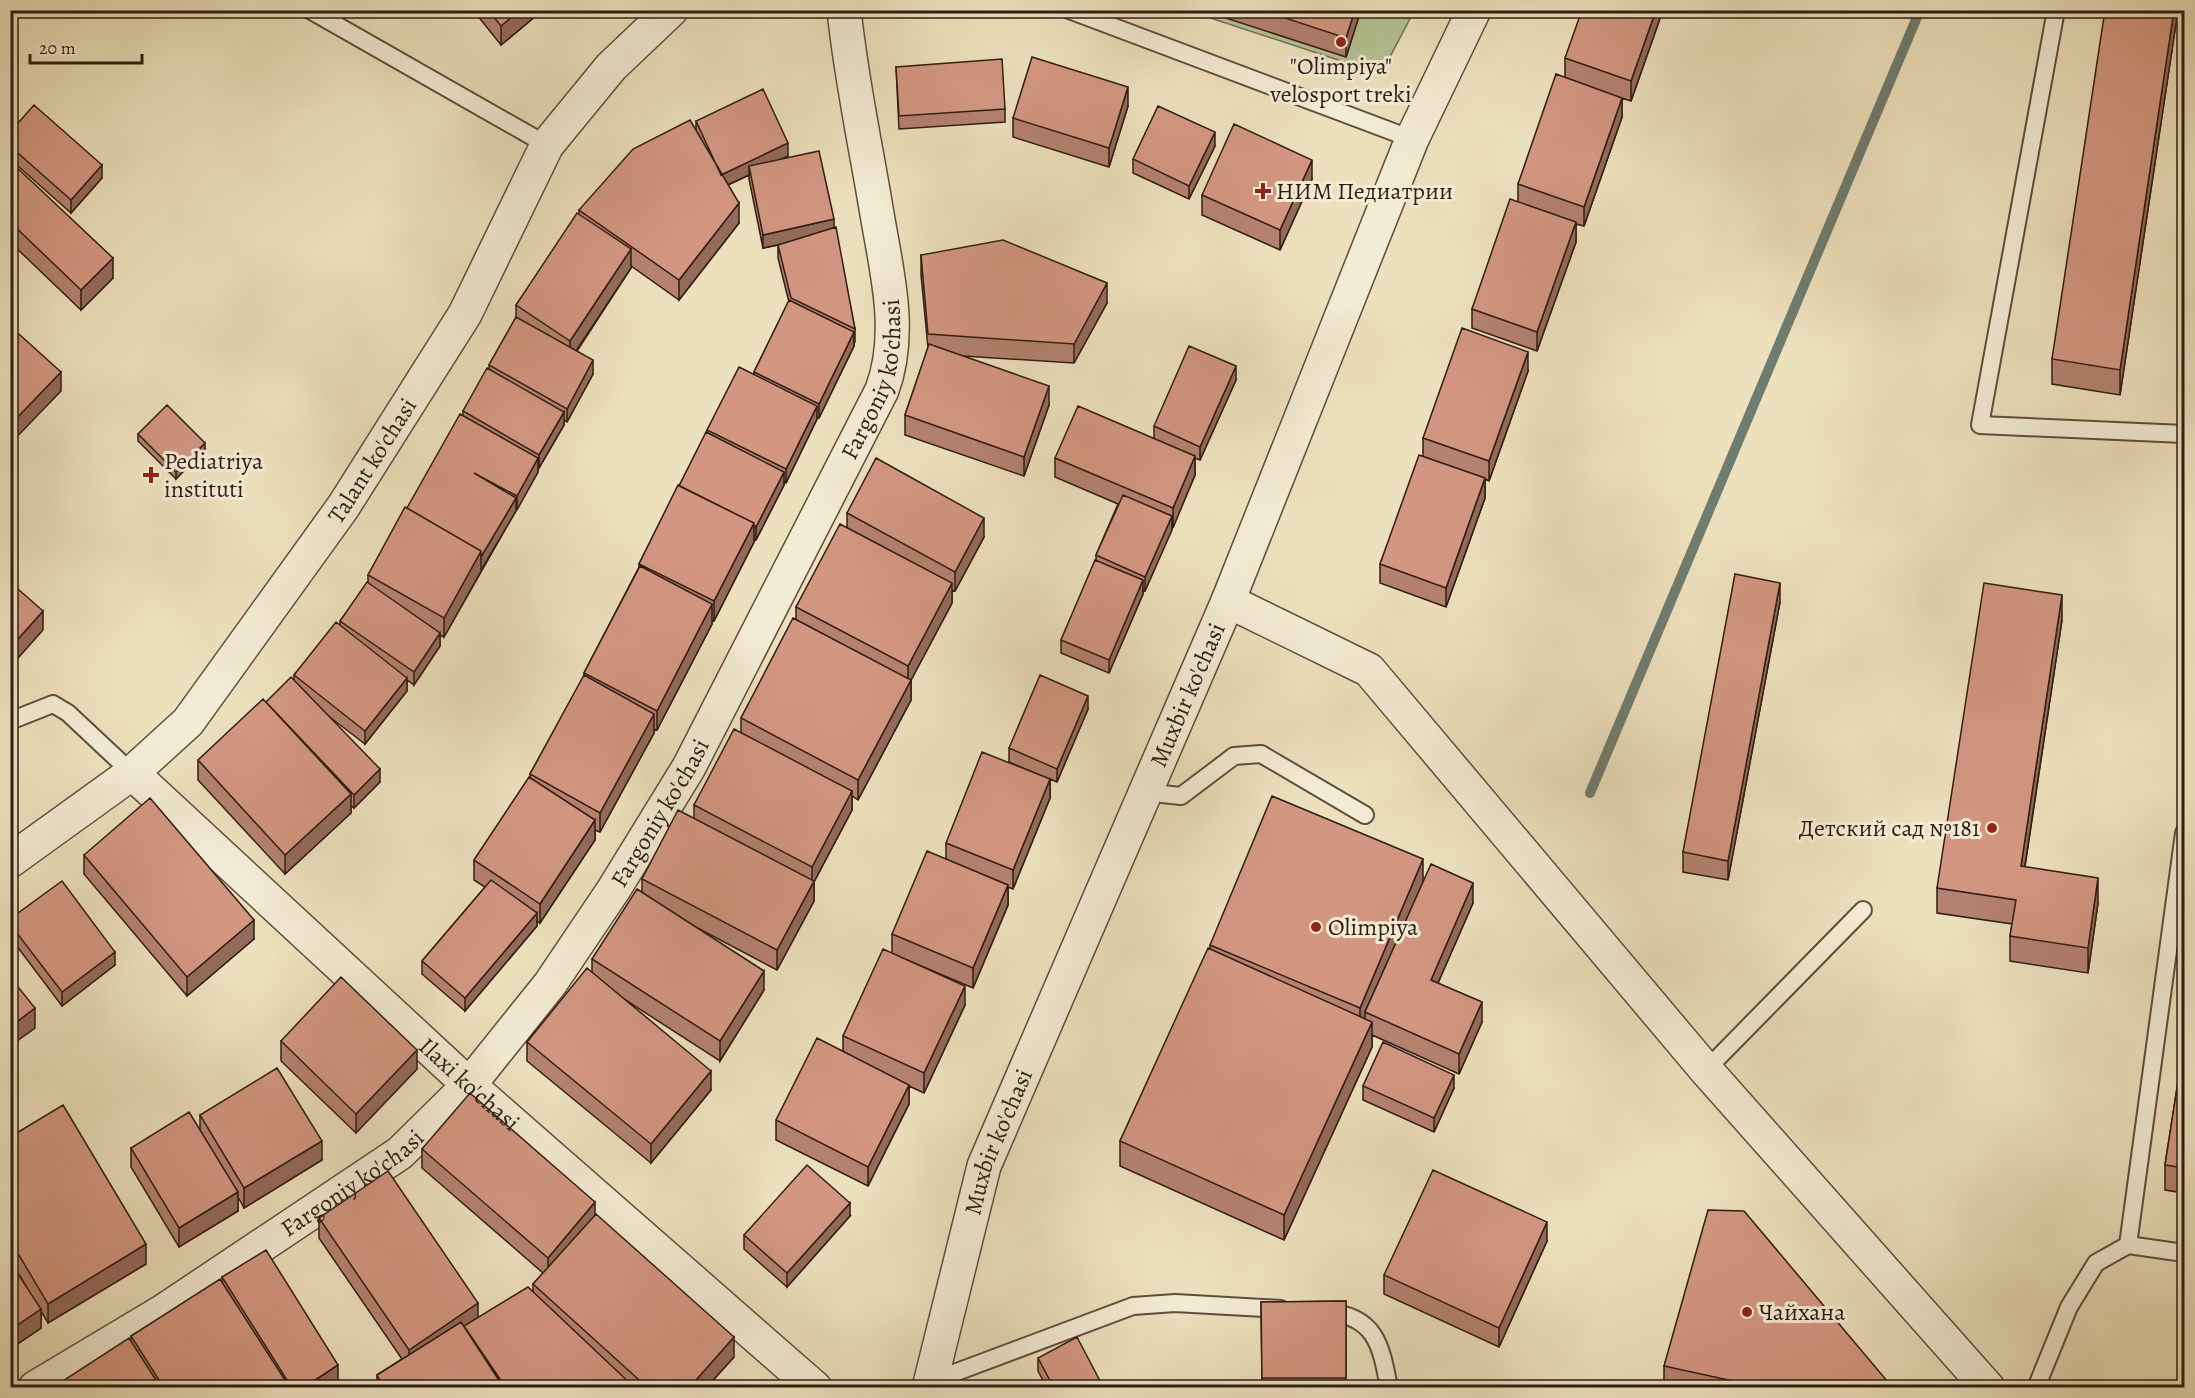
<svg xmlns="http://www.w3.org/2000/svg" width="2195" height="1398" viewBox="0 0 2195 1398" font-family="Alegreya,serif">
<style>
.green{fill:#b5c393;stroke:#727054;stroke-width:1.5}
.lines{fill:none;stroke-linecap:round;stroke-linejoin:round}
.stream{stroke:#6f7d70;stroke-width:10}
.service-casing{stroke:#5e4d3e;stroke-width:20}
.minor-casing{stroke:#5e4d3e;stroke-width:36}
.service{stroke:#f3ecd4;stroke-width:16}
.minor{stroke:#f3ecd4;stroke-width:33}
.wall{fill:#b5826f;stroke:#2f1c14;stroke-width:1.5}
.shaded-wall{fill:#946a5a;stroke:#2f1c14;stroke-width:1.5}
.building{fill:#d39781;stroke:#2f1c14;stroke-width:1.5}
.poi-dot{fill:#8f2418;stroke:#f3ecd4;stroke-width:2}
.labels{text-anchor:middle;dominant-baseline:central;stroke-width:6;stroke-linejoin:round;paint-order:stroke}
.poi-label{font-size:24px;fill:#2f1c14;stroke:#f3ecd4;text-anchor:start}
.street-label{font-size:24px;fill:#2f1c14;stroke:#f3ecd4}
</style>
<rect width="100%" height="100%" fill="#ede1bd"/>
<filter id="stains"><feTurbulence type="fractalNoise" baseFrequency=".00333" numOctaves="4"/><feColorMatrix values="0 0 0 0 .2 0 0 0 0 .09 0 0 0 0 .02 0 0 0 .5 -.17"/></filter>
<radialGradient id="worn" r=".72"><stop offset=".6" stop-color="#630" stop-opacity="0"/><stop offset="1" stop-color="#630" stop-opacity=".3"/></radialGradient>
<!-- green -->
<path class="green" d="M1189 11H1414L1381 74Z"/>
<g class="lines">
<!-- stream -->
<path class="stream" d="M1590 793 1920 10"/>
<defs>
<path id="service" d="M310 10 547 145
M1069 10 1412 139
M2056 10 1980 425 2184 434
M10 721 53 704 68 713 132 773
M1149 788 1162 794 1181 796 1234 756 1261 754 1365 815
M2184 833 2128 1245 2184 1253
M1706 1070 1863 910
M1325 1312C1375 1315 1381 1344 1389 1388
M930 1382 1133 1306 1175 1303 1281 1309
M2036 1388 2069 1307 2096 1263 2128 1245"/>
<g id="minor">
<path d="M1228 601 1369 670 1706 1070 1988 1388"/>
<path id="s1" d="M132 773 469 1085 815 1388"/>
<path id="s2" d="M10 861 132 773 188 722 343 507 465 314 547 145 611 67 671 10"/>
<path id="s3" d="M35 1388 162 1312 400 1153 469 1085 550 984 614 889 689 767 882 390C903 333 887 273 877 214 866 147 851 79 844 10"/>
<path id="s4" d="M929 1388 984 1166 1228 601 1412 139 1474 10"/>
</g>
</defs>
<!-- service casing -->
<use href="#service" class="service-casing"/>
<!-- minor casing -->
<use href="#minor" class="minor-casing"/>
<!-- service -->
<use href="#service" class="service"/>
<!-- minor -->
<use href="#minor" class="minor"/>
</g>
<!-- wall -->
<path class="wall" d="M116 10H155L154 17Z
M473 10H543L501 45Z
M1201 10H1361L1346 57Z
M1663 10 1631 101 1622 98V117L1584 226 1576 224V242L1537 351 1472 328V309L1518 202V184L1565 77V58Z
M2178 10 2120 395 2052 384V359Z
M896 67 1005 109V122L899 129Z
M1128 106 1109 167 1013 137V118Z
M696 121 788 156 782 159 834 228 855 329V342H854V346L819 418 817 417V419L786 483 784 481V485L756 540 754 539V542L714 621 712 620V624L657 730 654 729V733L600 832 595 830V840L540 923 537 921V926L465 1011 422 974V961L485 887 474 880V860L530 777V774L584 676V673L639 567V564L679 486 707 433V430L754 374V372L789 302 778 258V245L763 248 749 179V175L728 185 739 223 679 300 631 266V268L577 351 593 374 567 422 564 420V425L539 468 538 467V472L444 637 440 635V646L414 685 407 680V691L365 744 331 718 380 782 354 808 351 806V813L285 874 198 780V760L294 680V675L340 625V621L368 583V575L463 416V411L489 369V365L516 317V305L579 214V210L696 131Z
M10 132 102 178 71 213 10 159Z
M1215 146 1189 199 1133 173V159Z
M10 161 113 278 81 310 10 242Z
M1312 179 1280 250 1202 215V195Z
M921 255 1107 303 1074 363 963 356 1049 405 1024 476 905 435V415L928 348 921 275Z
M1528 371 1489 481 1485 479V498L1446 607 1380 583V564L1423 456V438Z
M1236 380 1200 460 1195 458V475L1145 591 1143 590V594L1109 673 1061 653V640L1096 560V555L1118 504 1055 477V458L1154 438V426Z
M138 434 205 449 176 479 138 441Z
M847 513 984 537 955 591 952 590V603L911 680V700L858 800 852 796V810L814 882V901L777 970 692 925 764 990 720 1061 624 999 711 1090 651 1163 527 1061V1042L592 973V959L642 892V879L694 818V805L741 732V718L796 620V607L847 528Z
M1780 602 1728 880 1683 872V852Z
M2062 620 2025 867 2098 903 2088 973 2010 961V936L2012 924 1937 913V888Z
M1088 709 1057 782 1050 779V798L1013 889 1008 887V905L973 988 907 960 965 1005 924 1093 909 1086V1104L868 1186 776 1140V1120L843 1051V1036L892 953V934L946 859V843L1047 778 1009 762V748Z
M84 855 254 939 187 996 84 874Z
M1423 883 1473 903 1438 983 1482 1022 1459 1074 1372 1035V1047L1284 1240 1120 1166V1141L1210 948V945Z
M10 919 115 965 62 1006 10 937Z
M281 1041 417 1069 356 1133 281 1061Z
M2184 1043V1193L2165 1190V1165Z
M1363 1086 1454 1088 1434 1132 1363 1100Z
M200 1115 322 1160 244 1208 238 1197V1211L179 1247 131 1167V1148L200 1130Z
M10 1137 146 1264 48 1323 41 1311V1328L10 1349V1262L26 1286 10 1260Z
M422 1149 595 1214 734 1357 706 1388H377V1375L402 1359 319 1238V1218L478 1318 533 1291V1284L543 1273 422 1168Z
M850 1216 787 1287 744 1249V1235Z
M1547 1241 1499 1347 1384 1294V1275Z
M222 1277 338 1384 333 1388H52L131 1341V1336L222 1282Z
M1346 1301V1388H1262L1261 1302Z
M1038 1358 1100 1388H1047L1038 1371Z
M1664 1366 1893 1388H1664Z"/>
<!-- shaded-wall -->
<path class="shaded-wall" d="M520 10H543L501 45V26Z
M1355 10H1361L1346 57V38Z
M1656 10H1663L1631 101V81Z
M2174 10H2178L2120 395V370Z
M1128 87V106L1109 167V148Z
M1622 98V117L1584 226V207Z
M1215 132V146L1189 199V186Z
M788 143V156L750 174 749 166V175L721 188V175Z
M1312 160V179L1280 250V230Z
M102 165V178L71 213V200Z
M739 203V223L679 300V280Z
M834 219V233L763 248V235Z
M1576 222V242L1537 351V332Z
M631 249V268L570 360V341Z
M113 258V278L81 310V290Z
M1107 283V303L1074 363V344Z
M854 332V346L819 418V404Z
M1528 352V371L1489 481V461Z
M593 360V374L567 422V409Z
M1236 366V380L1200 460V447Z
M61 372V391L10 444V425Z
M1049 386V405L1024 476V457Z
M817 406V419L786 483V469Z
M564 412V425L539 468V455Z
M205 443V449L176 479V472Z
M1195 456V475L1173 528V508Z
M538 458V472L517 510V496Z
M784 472V485L756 540V527Z
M1485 478V498L1446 607V588Z
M516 498V511L481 570V557Z
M1172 516V530L1145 591V577Z
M984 518V537L955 591V572Z
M754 523V542L714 621V601Z
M481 551V571L444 637V618Z
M1143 580V594L1109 673V660Z
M952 583V603L908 686V666Z
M1780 583V602L1728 880V861Z
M2062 595V620L2021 891V866Z
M712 604V624L657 730V711Z
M43 611V630L10 667V648Z
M440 633V646L414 685V672Z
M407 678V691L365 744V731Z
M911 680V700L858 800V780Z
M1088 696V709L1057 782V769Z
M654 714V733L600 832V813Z
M380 769V782L354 808V795Z
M1050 779V798L1013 889V870Z
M852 791V810L814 882V901L777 970V950L812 885V867Z
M351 794V813L285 874V855Z
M595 820V840L540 923V904Z
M1423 859V884L1365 1012V1022L1360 1033V1008Z
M2098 878V903L2088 973V948Z
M1473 883V903L1431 999V980Z
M1008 885V905L973 988V968Z
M537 913V926L465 1011V998Z
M254 920V939L187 996V977Z
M115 952V965L62 1006V992Z
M764 971V990L720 1061V1041Z
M965 986V1005L924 1093V1073Z
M1482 1002V1022L1459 1074V1054Z
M35 1008V1028L10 1046V1027Z
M1372 1022V1047L1284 1240V1215Z
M417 1050V1069L356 1133V1114Z
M711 1071V1090L651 1163V1144Z
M1454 1075V1088L1434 1132V1118Z
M909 1085V1104L868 1186V1167Z
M322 1141V1160L244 1208V1188Z
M238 1192V1211L179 1247V1228Z
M595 1202V1221L548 1277V1258Z
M850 1203V1216L787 1287V1273Z
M1547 1222V1241L1499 1347V1328Z
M146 1244V1264L48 1323V1304Z
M478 1303V1323L409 1370V1350Z
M41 1309V1328L10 1349V1330Z
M734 1337V1357L706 1388H689Z
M338 1365V1384L333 1388H303Z
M1100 1381V1388H1088Z"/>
<!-- building -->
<path class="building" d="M488 10H520L501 26Z
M1261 10H1355L1346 38Z
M1582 10H1656L1631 81 1565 58Z
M2105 10H2174L2120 370 2052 359Z
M1032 57 1128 87 1109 148 1013 118Z
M1002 59 1005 109 899 116 896 67Z
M1556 74 1622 98 1584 207 1518 184Z
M763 89 788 143 721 175 696 121Z
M34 105 102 165 71 200 10 146V132Z
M1158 106 1215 132 1189 186 1133 159Z
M690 120 739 203 679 280 579 210 633 149Z
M1234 124 1312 160 1280 230 1202 195Z
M819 151 834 219 763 235 749 166Z
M10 161 113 258 81 290 10 222Z
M1510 199 1576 222 1537 332 1472 309Z
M577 213 631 249 570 341 516 305Z
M836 227 855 329 791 298 778 245Z
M1003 240 1107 283 1074 344 928 334 921 255Z
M789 300 854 332 819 404 754 372Z
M516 317 593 360 567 409 489 365Z
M10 326 61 372 10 425Z
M1462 328 1528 352 1489 461 1423 438Z
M929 344 1049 386 1024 457 905 415Z
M1189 346 1236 366 1200 447 1154 426Z
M739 367 817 406 786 469 707 430Z
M487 368 564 412 539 455 463 411Z
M167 405 205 443 176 472 138 434Z
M1078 406 1195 456 1173 508 1055 458Z
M460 414 538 458 517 496 474 473 516 498 481 557V551L407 508Z
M706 432 784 472 756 527 754 525V523L679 486Z
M1419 455 1485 478 1446 588 1380 564Z
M876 458 984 518 955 572 847 513Z
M678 485 754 523 714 601 639 564Z
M1123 495 1172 516 1145 577 1096 555Z
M405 507 481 551 444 618 368 575Z
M840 524 952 583 908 666 796 607Z
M1095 560 1143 580 1109 660 1061 640Z
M640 566 712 604 657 711 584 673Z
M1735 574 1780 583 1728 861 1683 852Z
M10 582 43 611 10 648Z
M367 582 440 633 414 672 340 621Z
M1984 583 2062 595 2021 866 2098 878 2088 948 2010 936 2016 900 1937 888Z
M793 618 911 680 858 780 741 718Z
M336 622 407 678 365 731 294 675Z
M584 675 654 714 600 813 530 774Z
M1040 675 1088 696 1057 769 1009 748Z
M291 677 380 769 354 795 266 702Z
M263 699 351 794 285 855 198 760Z
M734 729 852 791 812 867 694 805Z
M982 752 1050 779 1013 870 946 843Z
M529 777 595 820 540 904 474 860Z
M1272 796 1423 859 1360 1008 1210 945Z
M150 798 254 920 187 977 84 855Z
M678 810 814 881 777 950 642 879Z
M927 851 1008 885 973 968 892 934Z
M1431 864 1473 883 1431 980 1482 1002 1459 1054 1365 1012Z
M491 880 537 913 465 998 422 961Z
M62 881 115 952 62 992 10 924V919Z
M637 889 764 971 720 1041 592 959Z
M1208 948 1372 1022 1284 1215 1120 1141Z
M883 949 965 986 924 1073 843 1036Z
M587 968 711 1071 651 1144 527 1042Z
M10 977 35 1008 10 1027Z
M341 977 417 1050 356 1114 281 1041Z
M817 1038 909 1085 868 1167 776 1120Z
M1383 1042 1454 1075 1434 1118 1363 1086Z
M2184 1043V1168L2165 1165Z
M277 1068 322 1141 244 1188 200 1115Z
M470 1093 595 1202 548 1258 422 1149Z
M63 1105 146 1244 48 1304 10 1240V1137Z
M189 1112 238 1192 179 1228 131 1148Z
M807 1165 850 1203 787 1273 744 1235Z
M1433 1170 1547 1222 1499 1328 1384 1275Z
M388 1171 478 1303 409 1350 319 1218Z
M1708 1210 1744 1211 1893 1388H1765L1664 1366Z
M596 1214 734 1337 689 1388H648L533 1284Z
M266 1250 338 1365 303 1388H292L222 1277Z
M10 1262 41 1309 10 1330Z
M220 1279 290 1388H164L131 1336Z
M528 1287 635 1388H506L464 1326Z
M1346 1301V1378H1262L1261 1302Z
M461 1322 504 1388H384L377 1375Z
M1077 1337 1100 1381 1088 1388H1054L1038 1358Z
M129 1338 161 1388H52Z"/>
<!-- markers -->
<g class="poi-dot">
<circle cx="1341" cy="42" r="6"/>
<path d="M1260 182h6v6h6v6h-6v6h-6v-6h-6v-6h6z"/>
<path d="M148 466h6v6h6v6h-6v6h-6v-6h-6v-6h6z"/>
<circle cx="1992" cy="828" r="6"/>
<circle cx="1316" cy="927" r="6"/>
<circle cx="1747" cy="1312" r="6"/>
</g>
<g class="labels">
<!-- poi labels -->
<g class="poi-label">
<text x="1341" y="66" text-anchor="middle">"Olimpiya"<tspan x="1341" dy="28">velosport treki</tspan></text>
<text x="1276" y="191">НИМ Педиатрии</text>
<text x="164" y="461">Pediatriya<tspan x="164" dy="28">instituti</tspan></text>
<text x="1980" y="828" text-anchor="end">Детский сад №181</text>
<text x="1328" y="927">Olimpiya</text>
<text x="1759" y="1312">Чайхана</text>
</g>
<!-- street labels -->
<g class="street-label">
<text stroke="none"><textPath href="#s3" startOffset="1350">Fargoniy ko'chasi</textPath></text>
<text stroke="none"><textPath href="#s2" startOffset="546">Talant ko'chasi</textPath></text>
<text stroke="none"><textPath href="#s4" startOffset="742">Muxbir ko'chasi</textPath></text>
<text stroke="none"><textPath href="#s3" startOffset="864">Fargoniy ko'chasi</textPath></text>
<text stroke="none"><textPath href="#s1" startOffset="459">Ilaxi ko'chasi</textPath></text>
<text stroke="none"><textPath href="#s4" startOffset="256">Muxbir ko'chasi</textPath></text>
<text stroke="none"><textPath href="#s3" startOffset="378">Fargoniy ko'chasi</textPath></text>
</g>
</g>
<!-- margin -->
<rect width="2195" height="1398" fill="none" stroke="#ede1bd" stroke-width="36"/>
<rect x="12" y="12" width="2171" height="1374" fill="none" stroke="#2f1c14" stroke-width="3"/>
<rect x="18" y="18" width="2159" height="1362" fill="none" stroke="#2f1c14" stroke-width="1.5"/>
<!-- scale -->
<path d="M30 54v9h112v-9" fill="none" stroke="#2f1c14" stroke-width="3"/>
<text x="39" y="54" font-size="18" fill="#2f1c14" stroke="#f3ecd4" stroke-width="4.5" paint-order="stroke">20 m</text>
<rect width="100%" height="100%" filter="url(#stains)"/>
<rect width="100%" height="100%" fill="url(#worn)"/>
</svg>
